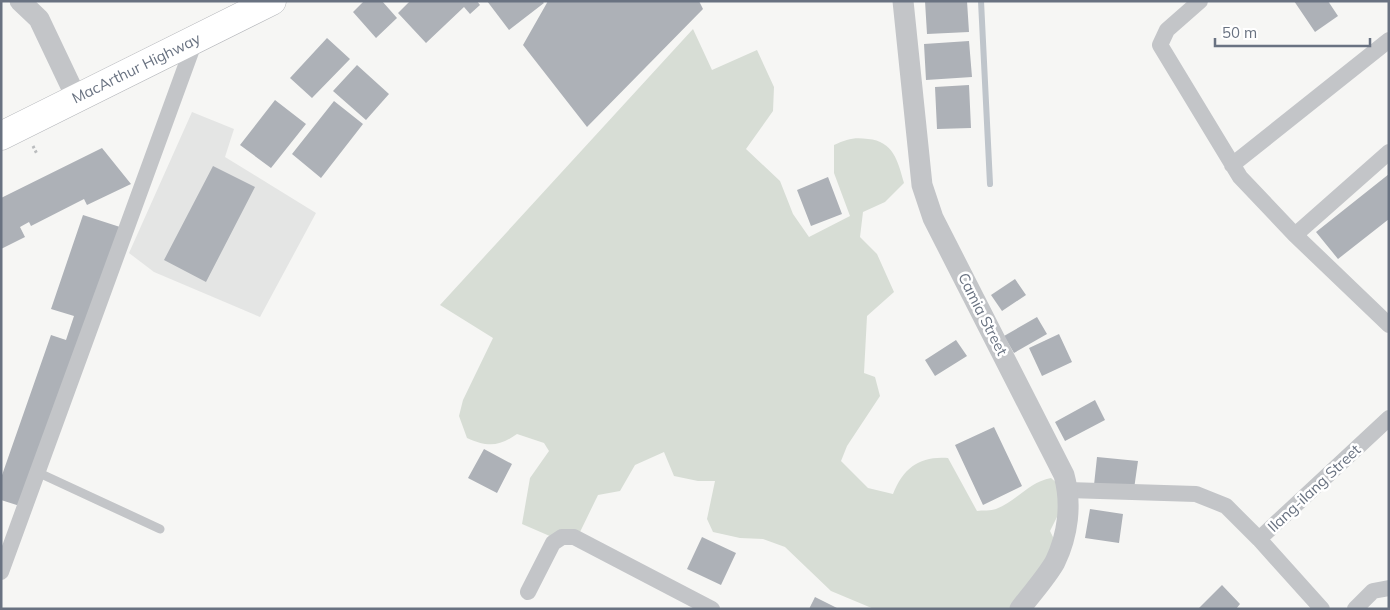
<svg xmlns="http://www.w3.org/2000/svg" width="1390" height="610" viewBox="0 0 1390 610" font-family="Mulish,sans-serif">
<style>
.built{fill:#e4e5e4}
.green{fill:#d7ddd5}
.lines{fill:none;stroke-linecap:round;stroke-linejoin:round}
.stream{stroke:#bfc5cb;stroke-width:6}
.building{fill:#adb1b7}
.trunk-casing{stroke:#b5b7bb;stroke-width:29}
.path{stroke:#babcbe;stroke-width:3;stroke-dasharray:2.5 2.5;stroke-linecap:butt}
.service{stroke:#c3c5c8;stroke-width:9}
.minor{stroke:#c3c5c8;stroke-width:16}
.tertiary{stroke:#c3c5c8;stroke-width:21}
.trunk{stroke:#fff;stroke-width:28}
.labels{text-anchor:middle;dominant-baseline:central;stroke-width:5;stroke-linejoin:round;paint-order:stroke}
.street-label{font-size:15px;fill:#697281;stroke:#fff}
</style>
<rect width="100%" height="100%" fill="#f6f6f4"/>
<!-- built -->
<path class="built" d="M192 112 234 129 225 157 316 213 260 317 154 272 129 253Z"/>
<!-- green -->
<path class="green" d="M693 29 712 70 757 50 774 87 773 111 746 149 780 181 793 214 809 237 850 216 834 173V145C847 139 854 137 868 139 893 141 898 161 904 183L885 202 863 212 860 237 877 254 894 292 867 316 864 373 875 377 880 396 847 446 841 461 868 488 893 494C904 467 920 456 948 458L977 511C983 510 991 511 996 509 1017 501 1029 482 1051 478L1059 485 1061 509 1050 531 1055 541 1043 569 1012 609H874L831 591 785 547 763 539 740 538 713 532 707 519 715 481H698L674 476 664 452 635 465 620 491 598 495 580 532 552 537 522 524 530 478 549 451 544 443 517 434C499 447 487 447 467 438L459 416 463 400 493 338 440 305Z"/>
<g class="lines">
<!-- stream -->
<path class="stream" d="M981 1 990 184"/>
</g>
<!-- building -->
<path class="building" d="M364 1H382L397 18 376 38 353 12Z
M410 1H477L480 5 470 14 464 7 426 43 398 13Z
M487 1H542L544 3 509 30Z
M548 1H699L703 9 587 127 523 45Z
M925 1H967L969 32 927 34Z
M1294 1H1328L1338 16 1315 32Z
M327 38 350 59 312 98 290 78Z
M969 41 972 77 926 80 924 44Z
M357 65 389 94 366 120 333 91Z
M969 85 971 128 937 129 935 87Z
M275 100 306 124 271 168 240 145Z
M334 101 363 124 321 178 292 154Z
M102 148 131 184 87 205 84 199 31 226 29 222 20 227 25 237 1 249V198Z
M213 166 255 187 206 282 164 260Z
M1389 174V219L1338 259 1316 232Z
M828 177 842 214 811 226 797 190Z
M83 215 120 227 23 507 1 500V478L51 335 66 340 74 316 51 309Z
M1015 279 1026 295 1002 311 991 295Z
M1037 317 1047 334 1014 353 1004 336Z
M1059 334 1072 362 1042 376 1029 348Z
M956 340 967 356 935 376 925 360Z
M1095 400 1105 420 1065 441 1055 422Z
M994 427 1022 486 983 505 955 445Z
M484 449 512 464 497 493 468 478Z
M1097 457 1138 461 1134 489 1094 485Z
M1090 509 1123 514 1119 543 1085 538Z
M702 537 736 553 721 585 687 569Z
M1222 585 1240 604 1236 609H1198Z
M815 597 839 609H809Z"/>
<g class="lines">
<defs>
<path id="trunk" d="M1 136 272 1"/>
</defs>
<!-- trunk casing -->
<use href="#trunk" class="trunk-casing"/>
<!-- path -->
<path class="path" d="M33 146 37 154"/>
<!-- service -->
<path class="service" d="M37 472 160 529"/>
<!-- minor -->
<path class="minor" d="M1200 1 1167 30 1160 45 1240 177 1295 235 1389 325
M1232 165 1389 40
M1295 235 1389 152
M1068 490 1196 494 1226 506 1259 539 1389 418
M1259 539 1322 609
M1 572 196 38
M528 592 553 543 562 537H574L712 609
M1355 609 1373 591 1389 588"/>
<!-- tertiary -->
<path class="tertiary" d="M20 1 39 19 76 97
M903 1 922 185 933 218 1064 475C1072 504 1068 535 1055 562 1046 578 1031 594 1020 609"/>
<!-- trunk -->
<use href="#trunk" class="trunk"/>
</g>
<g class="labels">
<!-- street labels -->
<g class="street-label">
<text transform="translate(136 68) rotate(-26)">MacArthur Highway</text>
<text transform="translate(983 314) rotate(63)">Camia Street</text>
<text transform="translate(1314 488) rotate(-43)">Ilang-ilang Street</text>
</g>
</g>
<!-- border -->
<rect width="1390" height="610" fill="none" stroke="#697281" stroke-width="5"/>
<!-- scale -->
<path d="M1215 38v8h155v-8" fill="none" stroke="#697281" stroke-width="2.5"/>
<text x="1222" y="38" font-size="15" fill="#697281" stroke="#ffffff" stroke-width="4" paint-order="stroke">50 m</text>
</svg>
